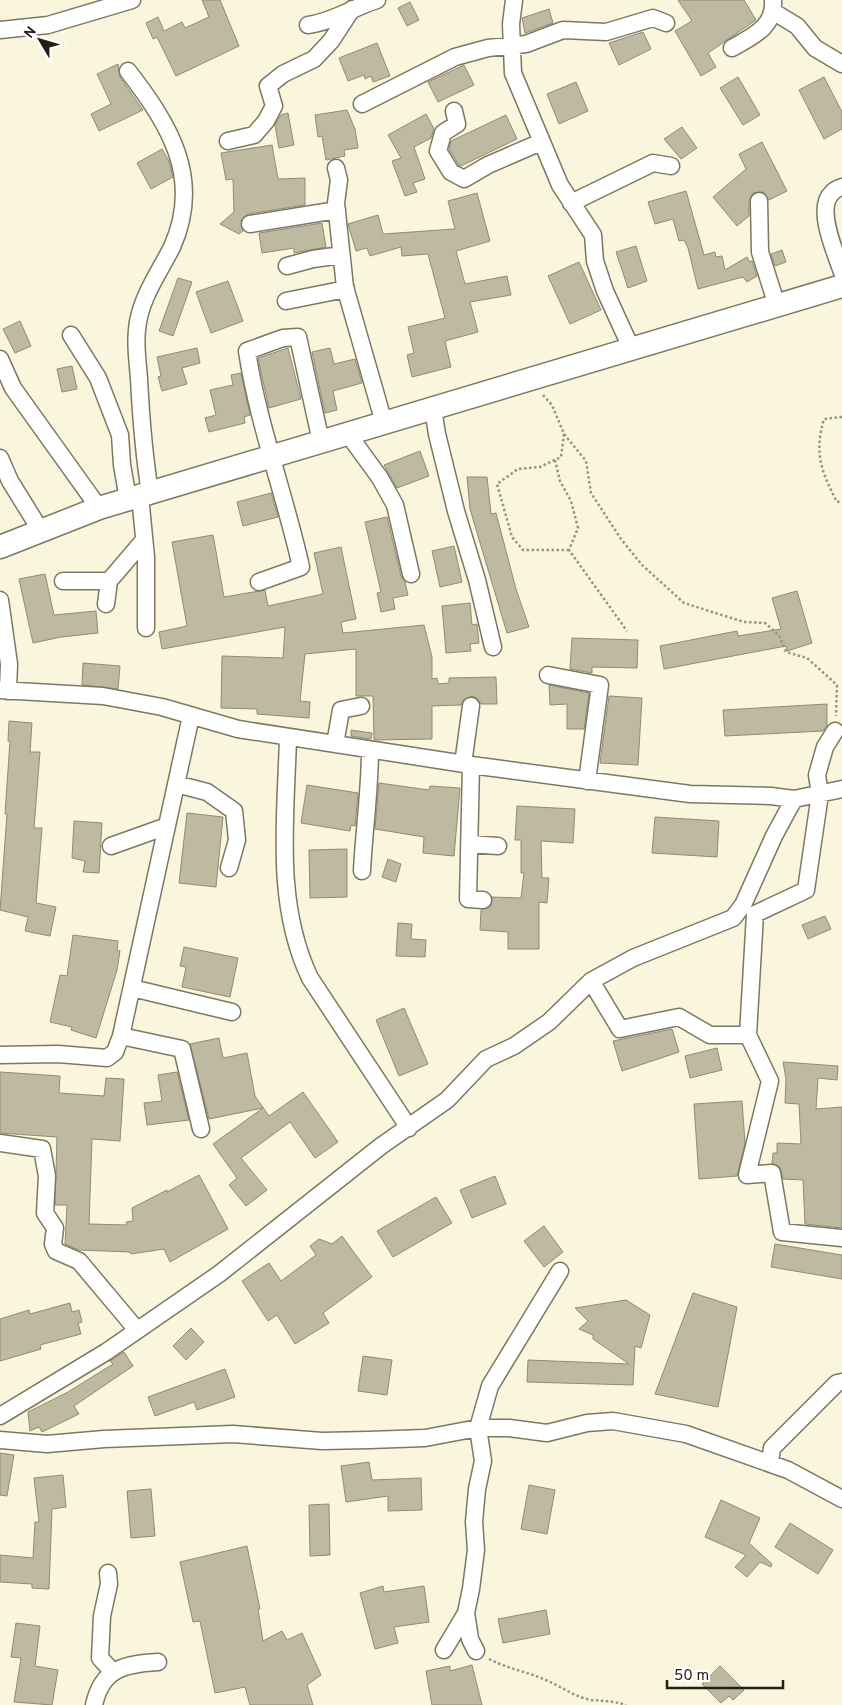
<svg xmlns="http://www.w3.org/2000/svg" width="842" height="1705" viewBox="0 0 842 1705" font-family="Overpass,sans-serif">
<style>
.building{fill:#bebaa2;stroke:#8f8b74}
.lines{fill:none;stroke-linecap:round;stroke-linejoin:round}
.street-casing{stroke:#7c7862;stroke-width:19}
.secondary-casing{stroke:#7c7862;stroke-width:25}
.path{stroke:#979482;stroke-width:2.5;stroke-dasharray:2.5 2.5;stroke-linecap:butt}
.street{stroke:#fff;stroke-width:16}
.secondary{stroke:#fff;stroke-width:22}
</style>
<rect width="100%" height="100%" fill="#faf6dd"/>
<!-- building -->
<path class="building" d="M202 0H220L239 46 176 76 157 37 153 39 146 23 158 17 164 31 182 22 185 28 209 17Z
M678 0H744L756 20 708 53 716 67 701 76 675 31 692 21Z
M410 2 419 20 407 26 398 8Z
M549 9 553 23 525 33 522 18Z
M643 32 651 49 619 65 609 43Z
M377 43 390 76 373 82 371 76 365 79 364 75 348 81 339 58Z
M118 64 120 77 143 110 99 131 91 114 111 104 97 74Z
M464 65 474 85 438 102 428 82Z
M738 77 760 115 743 125 720 88Z
M824 77 842 112V129L824 139 799 90Z
M576 82 588 111 559 124 547 94Z
M347 110 355 129 358 148 344 150 345 156 326 160 322 136 318 137 315 115Z
M288 113 294 145 279 148 275 125 281 115Z
M426 114 434 129 431 138 414 147 425 179 413 183 417 192 405 196 392 161 401 158 388 135Z
M506 115 517 139 461 166 458 164 449 149 451 141Z
M682 127 697 148 681 159 664 139Z
M762 142 787 191 769 200 763 192 753 193 749 201V216L737 226 713 197 746 169 739 154Z
M272 145 278 179 305 178V205L248 214 241 220 243 231 239 234 220 224 234 212 233 179 226 180 221 153Z
M162 149 169 161 173 177 151 189 137 163Z
M686 191 704 255 715 252 716 257 722 256 725 270 747 257 750 262 752 261 757 276 747 282 743 277 698 289 688 248 684 240 679 241 673 219 655 224 648 202Z
M477 193 490 241 456 251 465 284 507 276 511 295 470 302 478 332 445 341 451 367 412 377 407 355 414 353 408 327 445 318 428 254 402 256 401 247 370 256 367 248 356 251 348 224 378 215 383 234 455 229 448 201Z
M322 223 326 247 294 253V248L262 253 259 233Z
M636 246 647 281 628 288 616 252Z
M782 250 786 262 775 266 771 254Z
M579 262 601 310 570 324 548 276Z
M178 278 192 282 173 336 159 331Z
M228 281 243 321 211 333 196 292Z
M20 321 31 346 15 353 3 329Z
M197 348 200 363 182 368 187 384 162 391 158 377 161 376 157 357Z
M288 348 301 399 269 408 258 358Z
M330 348 334 364 355 359 362 383 333 391 337 410 325 413 312 352Z
M72 366 77 389 62 392 57 369Z
M241 373 250 415 244 417 245 423 209 432 205 418 216 415 210 390 233 385 231 375Z
M420 451 429 476 397 488 384 465Z
M467 477H487L491 514 496 513 516 589 529 627 507 633 470 509Z
M271 493 278 517 243 526 237 502Z
M387 517 401 576 405 582 408 595 393 598 395 609 381 612 377 593 381 592 365 522Z
M213 535 224 597 265 590 268 606 323 594 314 553 341 547 356 619 341 622 343 633 424 625 432 657V679L437 678 438 684 449 683V678L496 677 497 704H481L477 698 472 696 463 700 461 705 432 706V739L374 740 373 696H356V649L305 654 300 701 310 702 309 718 257 714V709L221 708 222 656 283 658 285 627 162 649 159 632 187 626 172 542Z
M454 546 462 582 440 587 432 551Z
M45 574 54 615 96 611 98 633 61 637 33 643 19 579Z
M797 591 812 643 787 651 786 646 664 669 660 646 737 631 738 636 781 629 772 598Z
M470 603 472 625 477 624 479 643 470 644 471 651 446 653 442 606Z
M572 638 638 640 637 668 592 667V673L570 669Z
M83 663 120 666 118 689 82 685Z
M549 685 589 693 584 729H567V704L550 705Z
M609 696 642 698 638 765 600 763Z
M827 704V725L823 731 725 736 723 710Z
M9 721 32 723 30 752H40L34 828H42L36 903 56 907 50 936 25 931 28 917 0 910 7 814H5L10 741H8Z
M351 730 372 733 371 739 351 736Z
M379 783 429 790 430 786 460 788 454 856 423 853 424 837 375 829Z
M307 785 358 793 355 826 351 825 350 831 301 823Z
M517 806 575 809 573 843 541 841 542 878H549L547 903 539 902V949H508V932L480 930 481 910 491 906 492 897 521 898 524 873H521V840H515Z
M187 813 223 817 216 887 179 883Z
M655 817 719 821 717 857 652 853Z
M74 821 102 823 99 873 83 872 85 861 72 858Z
M347 849V897L310 898 309 850Z
M388 859 401 864 396 882 382 877Z
M825 916 831 929 808 939 802 925Z
M398 923 412 924 411 939 426 940 425 957 396 956Z
M73 935 118 941 117 950 120 951 117 970 96 1038 71 1030 72 1027 50 1022 60 975 67 976Z
M184 947 238 958 230 997 182 987 186 967 180 966Z
M404 1008 428 1064 399 1076 376 1020Z
M672 1029 679 1052 622 1071 613 1041Z
M219 1038 223 1058 247 1053 255 1096 269 1116 303 1092 338 1142 315 1158 290 1122 241 1158 267 1190 246 1206 229 1185 237 1178 213 1144 263 1108 209 1119 190 1044Z
M717 1048 722 1070 690 1078 685 1056Z
M783 1062 838 1066 837 1080 818 1078 816 1109 842 1107V1228L805 1224 803 1180 783 1179 780 1167 772 1163 773 1153H777V1143L801 1144 799 1104 785 1103 786 1079Z
M0 1072 60 1076 59 1093 104 1096 106 1078 124 1079 120 1141 92 1139 89 1224 127 1225 126 1222 133 1221 132 1208 167 1190V1192L199 1175 228 1229 170 1262 164 1249 131 1254 130 1252 79 1250 65 1244 67 1205H55L57 1137 0 1133Z
M177 1072 189 1120 147 1125 144 1103 162 1101 158 1075Z
M742 1101 745 1143 737 1176 699 1179 694 1104Z
M495 1176 506 1204 472 1218 460 1190Z
M436 1197 452 1223 393 1257 377 1231Z
M544 1226 563 1252 544 1267 524 1241Z
M342 1236 372 1277 323 1313 329 1323 295 1344 277 1315 268 1321 242 1281 269 1263 281 1281 316 1255 310 1246 319 1239 332 1244Z
M775 1244 842 1255V1279L771 1267Z
M693 1293 737 1307 718 1407 655 1394Z
M626 1300 650 1315 641 1348 635 1346 633 1385 527 1382 528 1360 629 1364 593 1339V1335L579 1329 588 1321 575 1308Z
M70 1303 72 1312 79 1310 82 1322 78 1323 81 1334 40 1345 41 1349 0 1361V1319L29 1310 30 1314Z
M191 1328 204 1342 186 1360 173 1346Z
M124 1352 133 1366 74 1406 79 1414 42 1432 39 1427 30 1431 28 1412 68 1392 113 1364 110 1361Z
M363 1356 392 1360 387 1395 358 1391Z
M225 1369 235 1397 197 1410 194 1402 155 1416 148 1397Z
M0 1453 14 1455 7 1496 0 1495Z
M369 1462 372 1480 421 1478 422 1510 388 1511V1496L346 1502 341 1466Z
M63 1475 66 1507 52 1509 49 1589 32 1588V1584L0 1582V1555L33 1558 35 1522H39L34 1478Z
M529 1485 555 1490 547 1534 521 1529Z
M151 1489 155 1536 131 1538 127 1491Z
M721 1500 760 1518 749 1543 772 1564 771 1567 760 1562 747 1577 735 1567 746 1555 705 1537Z
M329 1504 330 1555 310 1556 309 1505Z
M790 1523 833 1550 818 1574 775 1547Z
M247 1546 260 1609H258L263 1641 282 1631 287 1640 302 1633 321 1675 307 1685 313 1705H250L245 1687 215 1693 200 1621 193 1622 180 1562Z
M383 1586 384 1592 424 1586 429 1622 394 1627 398 1643 375 1649 360 1593Z
M546 1610 550 1634 503 1643 498 1619Z
M16 1623 40 1626 35 1666 58 1670 52 1705 14 1702 21 1658 11 1657Z
M472 1665 482 1705H432L426 1671 450 1666V1671Z
M720 1666 744 1690 733 1700 729 1696 721 1703 702 1684Z"/>
<g class="lines">
<defs>
<path id="street" d="M514 0 511 24 513 73 560 185 593 235 595 261 605 291 632 350
M774 12 797 26 815 48 842 64
M308 25C332 22 354 7 377 0
M0 30 48 25 132 0
M732 48C753 36 775 27 773 0
M128 71C169 124 203 178 172 247 159 273 139 300 137 330 135 346 138 364 139 379 141 418 144 455 150 493
M362 104 455 57 488 48 526 44 563 30 606 32 653 18 666 23
M454 111 457 124 443 133 438 151 451 172 464 179 488 165 541 142
M228 141 254 135 266 121 274 106 268 86 283 74 314 59 331 41 352 9
M336 168 339 180 336 203 345 287 384 423
M842 187C839 188 834 190 832 193 815 208 836 254 842 272
M759 201 760 252 777 306
M571 203 653 163 671 166
M250 224 337 210
M287 266 313 259 341 255
M286 301 346 289
M71 335 98 378 120 435 122 465 128 499
M0 359 13 388 99 508
M433 409 437 434 456 511 477 580 493 647
M348 434 380 478 395 505 411 574
M0 458 10 481 41 531
M140 496 146 557V628
M63 581H109L144 540
M259 582 301 567C285 495 258 424 247 351L283 338 298 337 321 442
M0 600 9 664 8 691
M106 604 109 581
M548 675 600 685 587 781
M0 690 103 696 162 707 238 729 471 765 690 794 771 796 794 799 842 789
M835 731 825 747 817 775 820 794 806 890 755 914 748 1035 770 1081 747 1175 772 1173 782 1232 842 1238
M288 737C286 817 274 903 310 978L409 1128
M335 744 341 710 361 706
M463 764 471 706
M471 765 468 899 483 900
M176 784 207 792 234 811 237 840 229 868
M470 844 498 846
M111 846 167 826
M362 871C364 830 370 790 370 750
M591 981 620 1029 679 1017 710 1035H748
M132 988 232 1012
M121 1036 182 1049 201 1129
M0 1055 58 1054 107 1058 115 1052 121 1036 191 716
M0 1143 42 1149 47 1176 45 1213 55 1228 53 1244 56 1251 79 1261 137 1330
M0 1416 106 1352 219 1274 381 1146 447 1100 486 1059 514 1046 549 1022 591 981 633 958 733 918 743 905 774 836 794 799
M0 1440 47 1444 104 1439 233 1434 322 1441 369 1440 425 1438 478 1428H509L547 1433 587 1423 613 1421 686 1434 788 1470 842 1499
M770 1463 772 1448 837 1383 842 1382
M108 1573 109 1584 102 1616 100 1658 112 1671
M466 1613 470 1639 476 1651
M444 1650 466 1613 471 1589 476 1550 474 1522 477 1489 483 1461 478 1428 490 1386 560 1271
M94 1705C102 1668 125 1664 158 1662"/>
<path id="secondary" d="M0 547 99 508 842 286"/>
</defs>
<!-- street casing -->
<use href="#street" class="street-casing"/>
<!-- secondary casing -->
<use href="#secondary" class="secondary-casing"/>
<!-- path -->
<path class="path" d="M543 395 552 405 564 434 586 461 591 493 621 539 642 565 684 603 744 622 765 623 779 635 786 652 807 658 837 685 836 716
M842 417 824 419C814 453 821 471 837 502L842 501
M564 434 561 457 540 467 518 469 497 484 512 537 523 550H569
M555 460 560 481 571 501 578 528 569 550 627 631
M489 1659C508 1669 529 1672 548 1681 562 1687 575 1697 591 1700 604 1701 614 1701 626 1705"/>
<!-- street -->
<use href="#street" class="street"/>
<!-- secondary -->
<use href="#secondary" class="secondary"/>
</g>
<!-- north arrow -->
<g transform="translate(40 40) rotate(308)" stroke="#ffffff" stroke-width="4" paint-order="stroke">
<path d="M0-4L9 19L0 12L-9 19Z" fill="#211f16"/>
<text y="-8" font-size="14" font-weight="bold" text-anchor="middle" fill="#211f16">N</text>
</g>
<!-- scale -->
<path d="M667 1680v8h116v-8" fill="none" stroke="#211f16" stroke-width="2.5"/>
<text x="674" y="1680" font-size="15" fill="#211f16" stroke="#ffffff" stroke-width="4" paint-order="stroke">50 m</text>
</svg>
